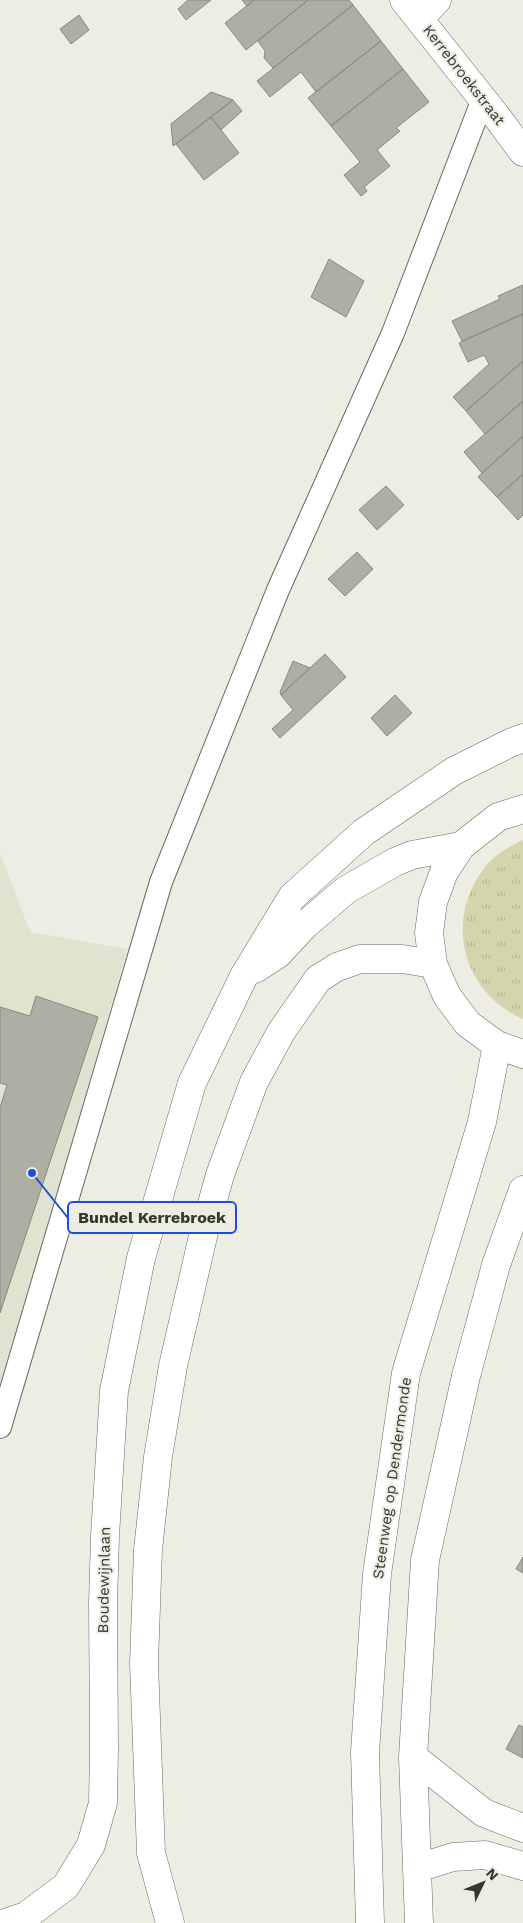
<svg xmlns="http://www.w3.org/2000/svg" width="523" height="1923" viewBox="0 0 523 1923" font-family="'Work Sans',sans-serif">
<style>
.built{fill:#e2e2d1}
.grass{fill:url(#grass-tufts)}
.building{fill:#aeaea5;stroke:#898980}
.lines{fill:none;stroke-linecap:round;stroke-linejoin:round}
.service-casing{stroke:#686860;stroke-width:24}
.minor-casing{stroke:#686860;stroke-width:29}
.secondary-casing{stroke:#686860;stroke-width:29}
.service{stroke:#fff;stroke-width:22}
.minor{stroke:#fff;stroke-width:28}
.secondary{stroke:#fff;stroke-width:28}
.labels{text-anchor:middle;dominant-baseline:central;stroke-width:4;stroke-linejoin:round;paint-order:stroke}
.street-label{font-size:15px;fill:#363632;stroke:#edede3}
.leader{fill:none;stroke:#1d4ed8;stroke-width:2}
.callout-dot{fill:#1d4ed8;stroke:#edede3;stroke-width:2}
.callout{fill:#edede3;stroke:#1d4ed8;stroke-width:2}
.callout-label{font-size:16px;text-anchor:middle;font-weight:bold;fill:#363632}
</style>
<defs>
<pattern id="grass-tufts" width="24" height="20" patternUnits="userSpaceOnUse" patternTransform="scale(1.25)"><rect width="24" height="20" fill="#d4d4ad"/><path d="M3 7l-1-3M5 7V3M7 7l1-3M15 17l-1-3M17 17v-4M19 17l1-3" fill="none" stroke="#b7b795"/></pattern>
</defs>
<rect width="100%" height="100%" fill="#edede3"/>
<!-- built -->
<path class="built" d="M0 853 30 932 127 949 0 1398Z"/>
<!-- grass -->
<path class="grass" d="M523 840V1019C462 992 443 919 486 866 495 854 509 847 523 840Z"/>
<!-- building -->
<path class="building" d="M188 0H211L186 20 178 9Z
M242 0H254L247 6Z
M254 0H308L246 50 225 23Z
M308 0H349L353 5 273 68 264 58 265 51 258 41Z
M353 5 381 41 316 92 301 72 270 97 257 81Z
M79 15 89 30 71 44 60 29Z
M381 41 403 69 331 126 308 98Z
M403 69 429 102 396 128 400 131 377 150 390 166 364 187 367 191 361 196 344 175 360 162 331 126Z
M211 92 233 100 173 146 171 124Z
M233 100 242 111 221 130 211 117Z
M211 117 239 153 204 180 176 144Z
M329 259 364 281 346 317 311 297Z
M523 285V314L462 341 452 321 500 299 498 296Z
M523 314V361L466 411 453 397 489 364 484 355 468 362 459 343Z
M523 361V401L485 434 466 411Z
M523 401V436L482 473 464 452Z
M523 436V474L497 497 478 477Z
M523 474V515L518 520 497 497Z
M386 486 404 505 377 530 359 510Z
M357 552 373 569 345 596 328 579Z
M325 654 346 677 280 738 272 729 293 710 281 695Z
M293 661 310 668 281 695 280 692Z
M395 695 412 713 387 736 371 718Z
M36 996 98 1017 0 1313V1108L7 1085 0 1083V1007L30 1016Z
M523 1557V1573L516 1569Z
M519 1725 523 1727V1758L506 1749Z"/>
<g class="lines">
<defs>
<path id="service" d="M0 1427 161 882 278 590 393 333 483 99"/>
<path id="minor" d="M404 0 497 117 523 152
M419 19 437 0"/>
<path id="secondary" d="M523 809 498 817 461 846 444 872 433 902 429 933 433 964 447 996 468 1024 497 1045 523 1054
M255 969 278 954 305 925 346 890 395 862 412 855 461 846
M413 1757 484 1813 523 1828
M418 1868 453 1857 485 1855 523 1866
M5 1923 26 1916 66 1886 91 1845 103 1803 104 1747 103 1603 105 1536 114 1391 141 1258 192 1083 244 976 292 897 364 832 454 771 510 743 523 738
M170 1923 151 1853 144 1663 148 1550 158 1457 173 1366 204 1232 220 1175 254 1082 281 1032 318 979 337 967 360 959H402L433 964
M370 1923 365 1752 377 1574 406 1373 482 1122 497 1045
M419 1923 413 1757 425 1560 466 1376 496 1265 523 1190"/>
</defs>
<!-- service casing -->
<use href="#service" class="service-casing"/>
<!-- minor casing -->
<use href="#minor" class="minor-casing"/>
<!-- secondary casing -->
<use href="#secondary" class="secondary-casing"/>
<!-- service -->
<use href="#service" class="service"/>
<!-- minor -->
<use href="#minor" class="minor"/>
<!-- secondary -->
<use href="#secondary" class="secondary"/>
</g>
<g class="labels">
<!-- street labels -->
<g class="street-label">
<text transform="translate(464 75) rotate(52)">Kerrebroekstraat</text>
<text transform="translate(392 1478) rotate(-82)">Steenweg op Dendermonde</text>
<text transform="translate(104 1580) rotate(-89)">Boudewijnlaan</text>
</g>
</g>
<!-- callouts -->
<path class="leader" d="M32 1173L68 1218"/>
<circle class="callout-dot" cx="32" cy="1173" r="5"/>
<rect class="callout" x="68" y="1202" width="168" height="31" rx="5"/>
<g class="callout-label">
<text x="152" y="1223">Bundel Kerrebroek</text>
</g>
<!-- north arrow -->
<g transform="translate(483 1883) rotate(47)" stroke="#edede3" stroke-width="4" paint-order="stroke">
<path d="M0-4L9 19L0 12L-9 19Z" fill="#363632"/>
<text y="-8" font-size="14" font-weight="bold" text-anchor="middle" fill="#363632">N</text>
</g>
</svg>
